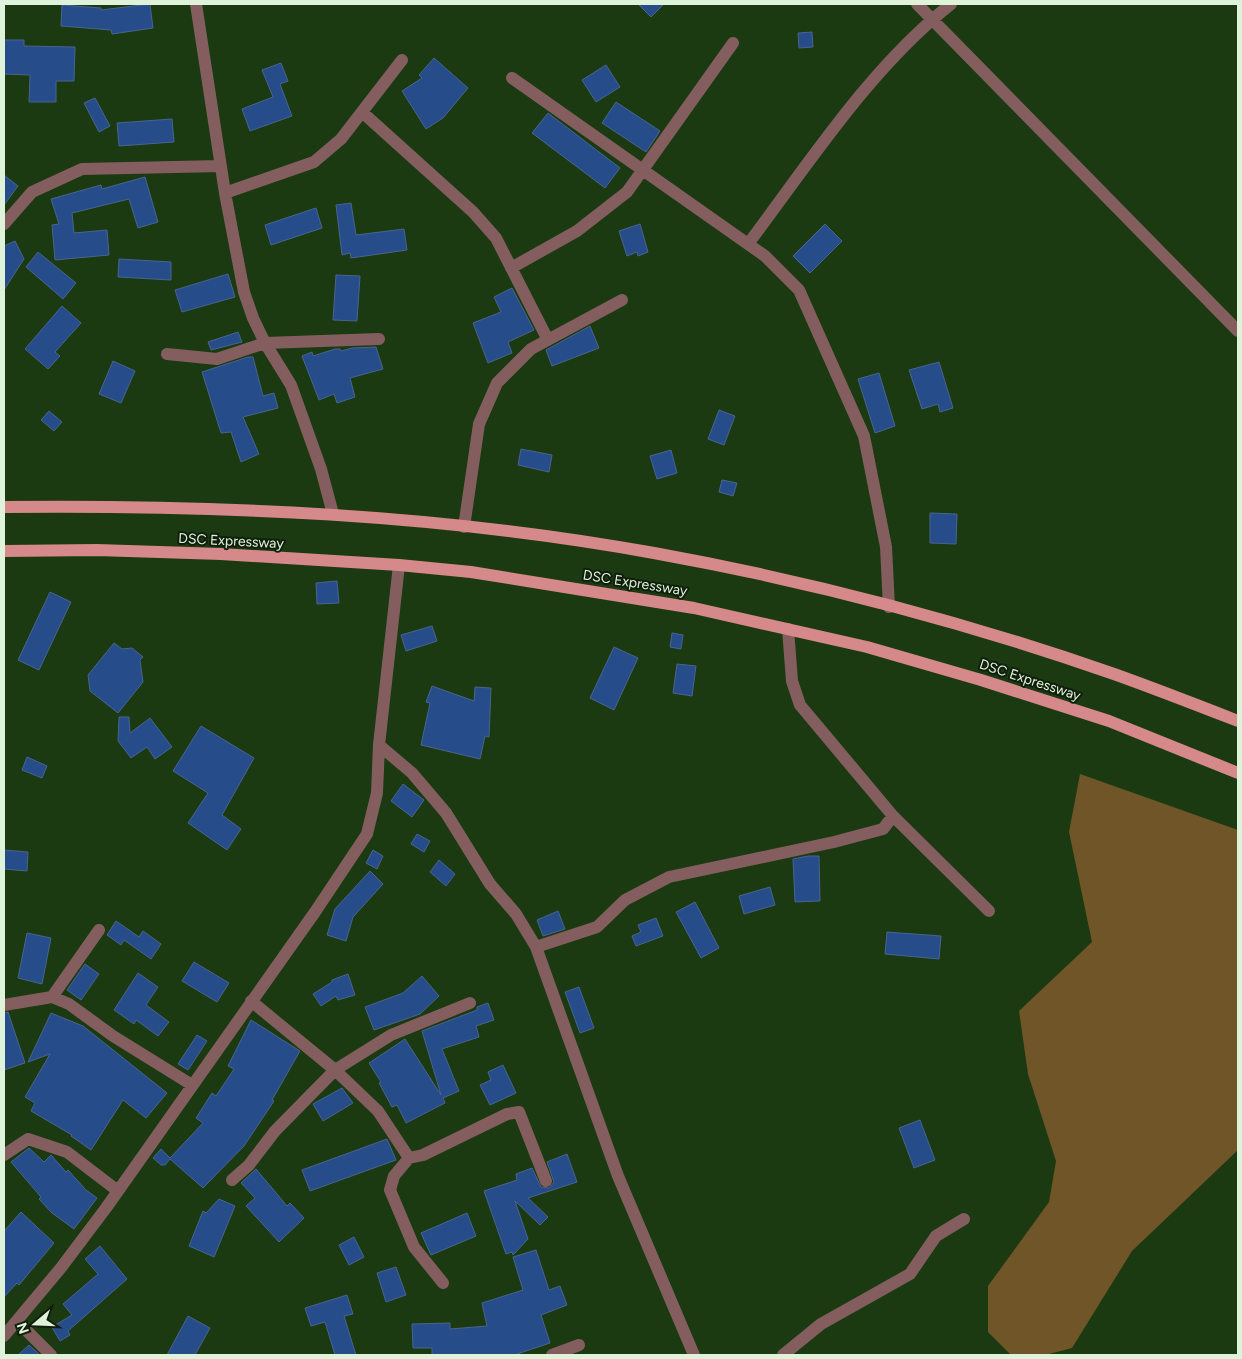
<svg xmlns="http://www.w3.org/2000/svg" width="1242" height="1359" viewBox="0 0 1242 1359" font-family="Figtree,sans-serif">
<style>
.green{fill:#705528}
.building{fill:#264d8a;stroke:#49648f}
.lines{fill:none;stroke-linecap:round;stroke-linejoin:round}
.minor{stroke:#845e5f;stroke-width:12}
.major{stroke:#d5898a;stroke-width:12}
.labels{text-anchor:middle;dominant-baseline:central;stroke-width:4;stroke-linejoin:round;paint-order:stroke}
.street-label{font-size:14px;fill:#dff2da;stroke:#101e0c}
</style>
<rect width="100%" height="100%" fill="#1b3a11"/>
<!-- green -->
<path class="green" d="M1080 774 1238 830V1150L1132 1251 1072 1348 1045 1355H1011L988 1332V1286L1049 1202 1056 1161 1028 1074 1019 1011 1092 942 1069 832Z"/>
<!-- building -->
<path class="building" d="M150 4 153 28 112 34 111 30 61 26 62 5 101 8V10Z
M638 4H664L651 17Z
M812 32 813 47 799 48 798 33Z
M4 40H24V46L75 47 74 81H56V102H29L30 75 4 74Z
M434 58 468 88 443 118 426 129 402 91 422 78 419 75Z
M281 63 288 81 280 84 292 116 250 131 242 109 273 97 262 70Z
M606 65 620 87 596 102 582 80Z
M95 98 110 126 99 132 84 103Z
M616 102 660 131 646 152 602 123Z
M548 113 620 168 605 188 532 133Z
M172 119 174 142 119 146 117 123Z
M4 175 18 186 4 205Z
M145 177 158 222 138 228 129 199 72 213 74 233 107 230 109 255 55 260 52 225 59 224 51 199 101 185 102 189Z
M351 203 356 235 404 229 407 250 351 258 350 253 342 255 336 205Z
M316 208 322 228 271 245 265 225Z
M640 224 648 252 638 256 637 252 627 256 619 231Z
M825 224 842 241 810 273 793 256Z
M15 241 24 259 4 290V246Z
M38 252 76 283 63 299 26 267Z
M119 259 171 262V280L118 277Z
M228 274 235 297 182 312 175 290Z
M336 275 360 276 357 321 333 320Z
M512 288 534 330 508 342 512 353 488 363 473 323 501 312 494 297Z
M62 306 81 323 55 352 60 356 48 369 25 349Z
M590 326 599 348 552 366 546 350Z
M238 332 242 342 211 350 208 342Z
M376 347 383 369 350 378 355 397 337 403 334 394 319 400 302 356 312 352 313 356 335 349H340L341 351 352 348Z
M248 357H253L263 396 274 393 278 408 243 417 259 454 241 462 231 432 221 433 202 372Z
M113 361 135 371 121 403 99 394Z
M939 362 953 408 940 412 938 404 922 409 909 370Z
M879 373 895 426 875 433 858 379Z
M719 410 735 416 724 445 708 439Z
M49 411 62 422 54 431 41 420Z
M521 449 552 455 549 472 518 465Z
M671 450 677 473 657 479 650 456Z
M722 480 737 483 733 496 719 492Z
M930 513 957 514 956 544 930 543Z
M337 581 339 603 317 604 316 583Z
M50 592 71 602 39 670 18 660Z
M432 626 437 641 406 651 401 635Z
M672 633 683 635 681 649 670 647Z
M114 643 122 649 132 648 143 657 140 660 143 682 118 713 90 691 88 675Z
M614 647 638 658 614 710 590 698Z
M677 664 696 666 692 696 673 693Z
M432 686 474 701 475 687 491 688 489 737 485 736 480 759 421 745 430 703 426 702Z
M119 717H129L130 733 150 718 172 747 155 759 147 747 131 758 118 741Z
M201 726 254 758 222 815 241 829 227 850 188 823 208 793 173 771Z
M27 757 47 766 42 778 22 770Z
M403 784 424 800 412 817 391 801Z
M417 834 430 841 424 852 411 844Z
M4 850 28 852 27 871 4 869Z
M373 850 383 856 377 869 366 863Z
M808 856H819L820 901 795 902 793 859Z
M439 860 455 874 446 886 430 872Z
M370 871 383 884 353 917 346 941 327 935 335 909Z
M770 887 775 905 744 914 739 896Z
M695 902 719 948 701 958 676 912Z
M558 911 565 929 543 936 537 920Z
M656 918 663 936 636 946 632 936 641 932 638 925Z
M116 921 139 937 143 931 161 944 151 959 124 940 121 945 107 935Z
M887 932 941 936 939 959 885 954Z
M27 933 51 938 42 984 18 978Z
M194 962 229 983 217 1002 182 981Z
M85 964 99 974 81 1000 67 990Z
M138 973 158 987 146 1005 169 1022 158 1036 136 1020 134 1024 114 1010Z
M348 974 355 995 338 1000 336 996 321 1006 313 994 332 982V980Z
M422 976 439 996 420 1014 374 1030 365 1007 403 993Z
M579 987 594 1028 580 1033 565 992Z
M488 1003 494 1020 476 1026 479 1037 442 1049 459 1091 443 1098 445 1103 406 1123 397 1105 392 1107 379 1083 381 1082 369 1063 405 1039 441 1095 422 1031 477 1010V1007Z
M8 1012 25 1063 4 1070V1013Z
M51 1013 83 1026 167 1093 146 1118 123 1100 91 1150 71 1136 72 1135 31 1111 35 1103 25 1097 50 1054 28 1062Z
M251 1020 300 1051 272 1100 274 1101 244 1146 203 1188 170 1159 165 1165H161L153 1158 161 1149 170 1158 203 1123 196 1118 212 1093 216 1096 234 1069 228 1066Z
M197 1035 207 1041 188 1070 178 1064Z
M503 1065 516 1093 490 1105 480 1085 491 1080 488 1072Z
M342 1088 353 1103 323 1121 313 1104Z
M920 1120 935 1160 914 1168 899 1128Z
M387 1139 396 1160 310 1191 302 1170Z
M29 1148 44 1162 51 1155 66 1172 68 1170 86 1190 97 1198 74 1229 52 1213 39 1199 41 1197 11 1162Z
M567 1154 577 1182 528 1198 548 1217 540 1225 515 1201 528 1239 513 1255 512 1252 506 1254 484 1191 517 1180 516 1174 532 1168 541 1187 549 1188 554 1182 547 1162Z
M256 1169 287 1206 290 1203 304 1218 279 1242 246 1206 255 1198 241 1183Z
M219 1199 235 1206 214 1257 189 1246 203 1211 206 1213Z
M21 1212 54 1243 19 1285 17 1283 4 1297V1231Z
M467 1213 476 1236 431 1255 421 1233Z
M354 1237 364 1257 349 1265 339 1245Z
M100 1246 127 1279 68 1331 70 1335 60 1341 52 1327 72 1315 63 1304 98 1274 85 1259Z
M536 1250 549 1290 560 1286 567 1305 541 1315 550 1343 517 1354 518 1355H432V1348H413L412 1324 450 1323V1329L487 1326 482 1303 523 1290 513 1257Z
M396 1267 406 1295 386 1302 377 1273Z
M347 1295 353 1314 344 1316 356 1355H335L325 1322 311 1326 305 1308Z
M188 1316 210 1328 195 1355H167Z
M29 1345 40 1355H18Z"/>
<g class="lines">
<!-- minor -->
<path class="minor" d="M196 4 225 193 244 292 253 318 265 343 291 385 321 469 333 514
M917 4 1238 331
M512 78 765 256 799 290 864 436 886 547 889 607
M362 112 473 212 496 238 548 340
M225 193 314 162 341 139 402 60
M4 224 32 192 82 169 221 166
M748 244C810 162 870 68 951 4
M511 268 577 231 627 192 733 43
M167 354 217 359 265 343 379 339
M464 527 479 424 497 383 531 349 622 300
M788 629 792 681 800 705 893 816 989 911
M379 745 412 773 446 813 490 884 516 914 536 947 618 1176 694 1355
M536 947 597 927 625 900 669 877 834 842 883 829 893 816
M52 997 99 930
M251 1001 335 1070 378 1111 409 1158
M4 1005 52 997 69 1004 113 1036 192 1085
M4 1155 28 1139 67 1152 118 1191
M232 1180 249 1165 275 1131 335 1070 391 1035 470 1003
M443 1283 414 1247 390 1190 394 1176 409 1158 423 1155 507 1114 519 1112 546 1181
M17 1321 51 1355
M4 1336 60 1269 106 1208 315 912 367 834 377 793 379 745 399 565
M552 1355 579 1345
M783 1355 821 1324 910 1274 936 1236 964 1219"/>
<!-- major -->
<path class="major" d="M4 507C221 505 440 514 654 553 809 581 965 622 1114 674 1156 689 1197 705 1238 721
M4 551 97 550 221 554 399 565 471 572 694 608 867 647 981 680 1109 721 1238 773"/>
</g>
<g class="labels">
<!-- street labels -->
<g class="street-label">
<text transform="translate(231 541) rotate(3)">DSC Expressway</text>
<text transform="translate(635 583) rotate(9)">DSC Expressway</text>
<text transform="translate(1030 680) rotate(18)">DSC Expressway</text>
</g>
</g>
<!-- border -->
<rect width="1242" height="1359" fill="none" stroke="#dff2da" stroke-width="10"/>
<!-- north arrow -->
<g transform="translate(35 1324) rotate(251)" stroke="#101e0c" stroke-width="4" paint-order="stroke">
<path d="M0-4L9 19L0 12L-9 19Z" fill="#dff2da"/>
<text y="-8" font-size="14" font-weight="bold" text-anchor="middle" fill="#dff2da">N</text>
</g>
</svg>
